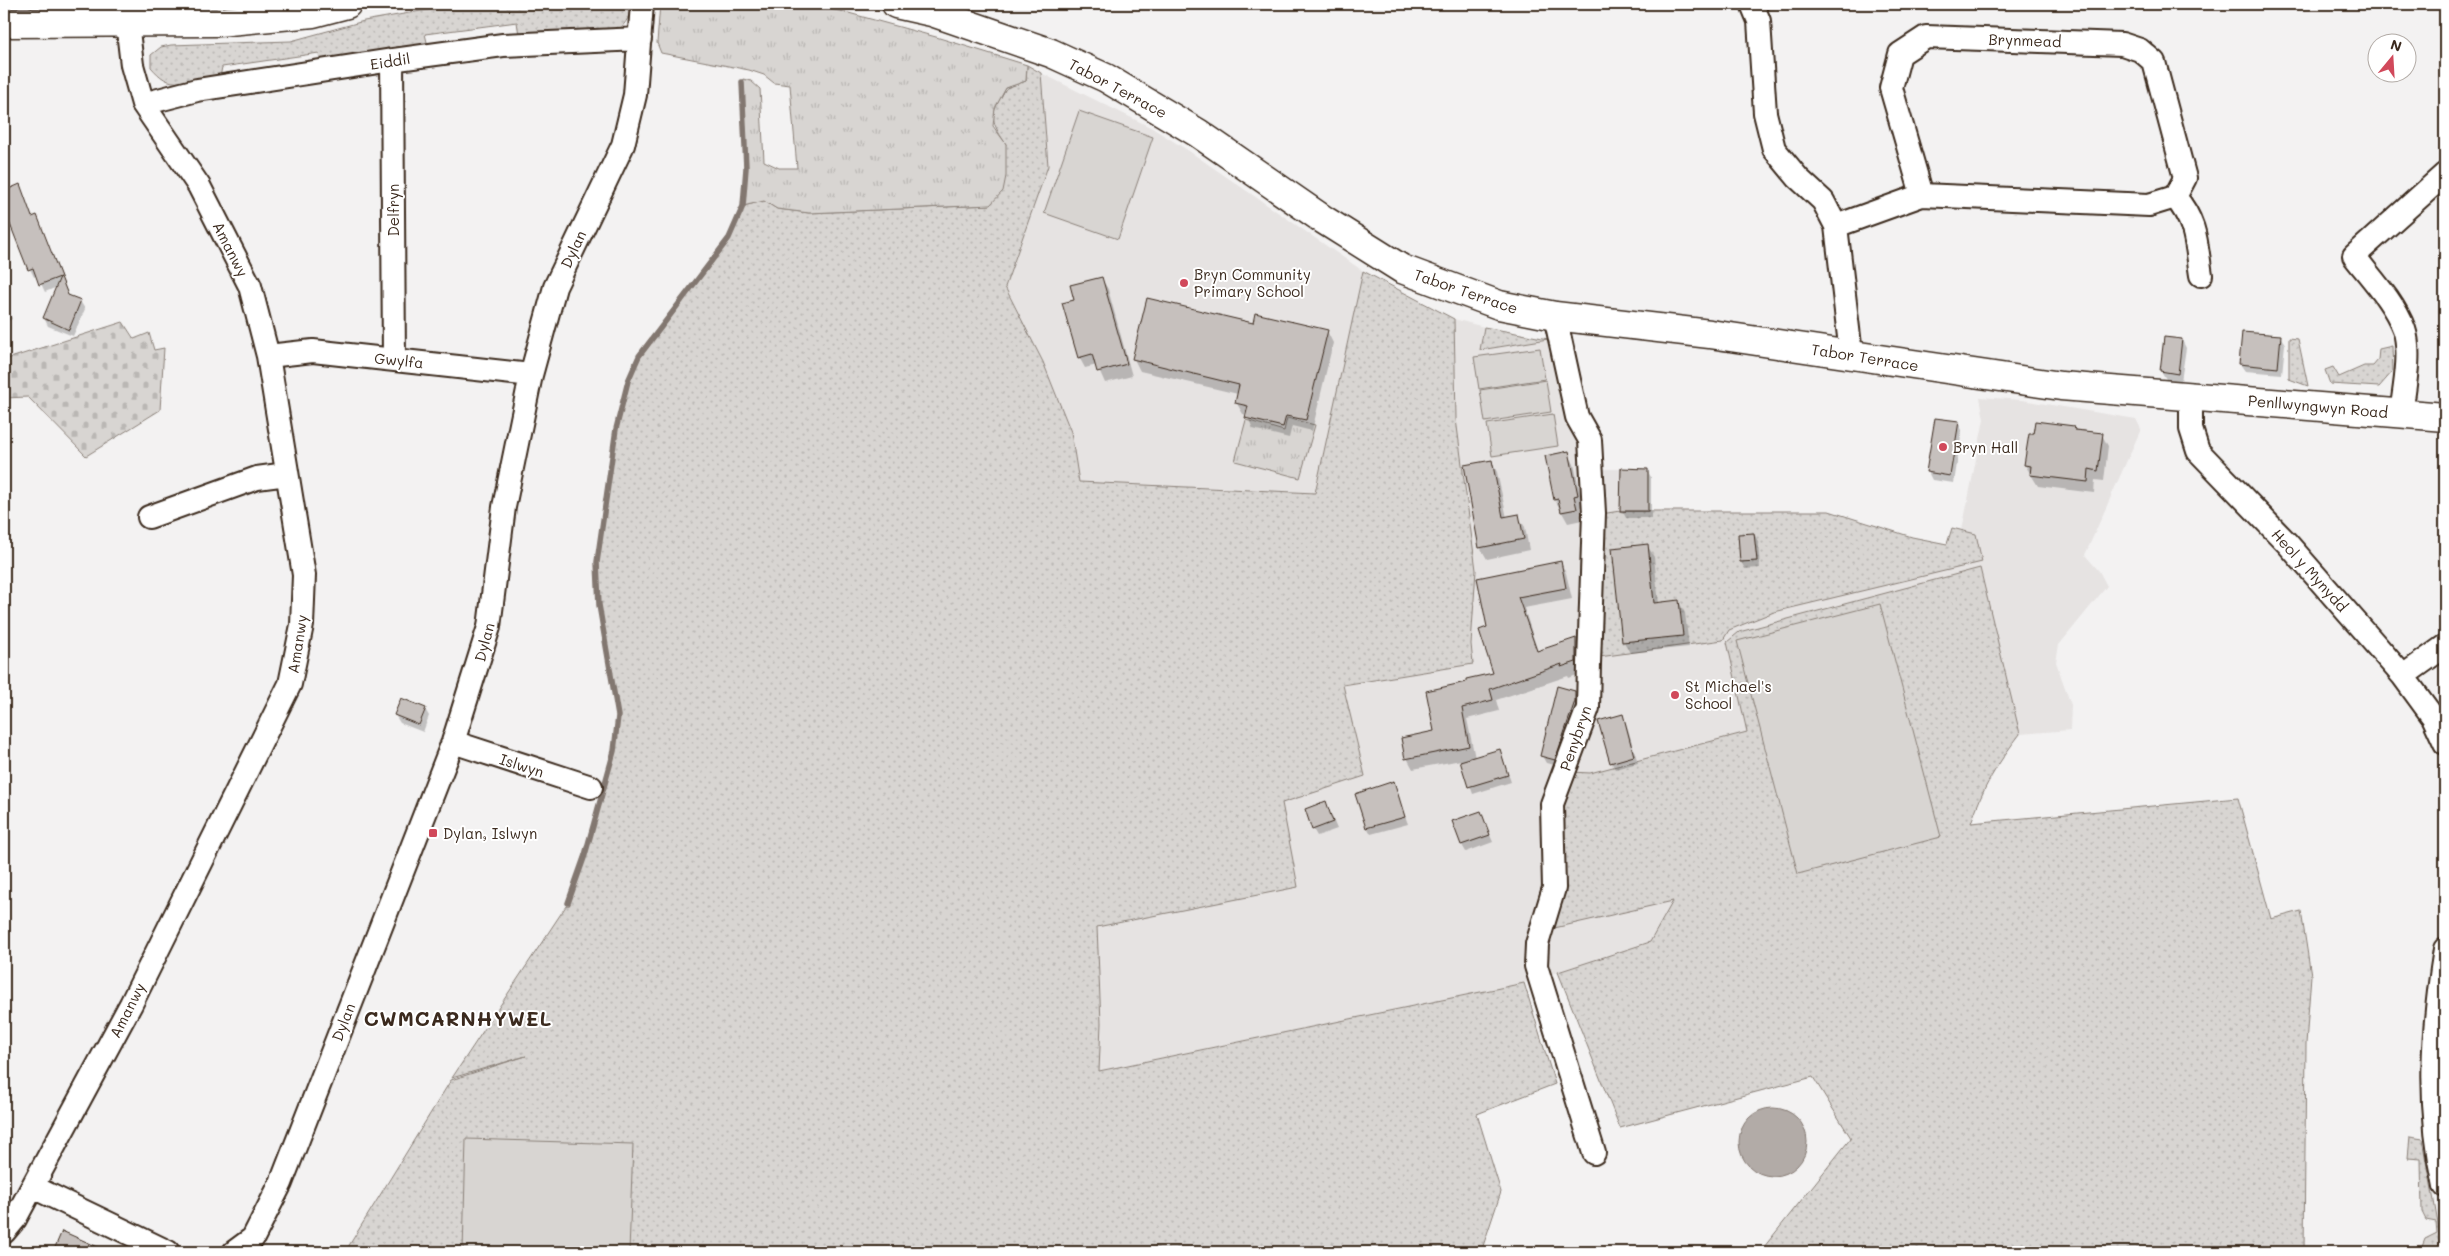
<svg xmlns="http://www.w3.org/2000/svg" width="2449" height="1256" viewBox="0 0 2449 1256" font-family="Mali,sans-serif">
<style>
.built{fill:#e6e3e2}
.grass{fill:url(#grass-dots);stroke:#8a8078}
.cemetery{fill:url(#cemetery-stones);stroke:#8a8078}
.park{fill:url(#park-tufts);stroke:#8a8078}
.pitch{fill:#d8d5d2;stroke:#8a8078}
.water{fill:#b2aba7;stroke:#827770}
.shadow{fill:#0003}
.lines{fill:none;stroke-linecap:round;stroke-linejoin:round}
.stream{stroke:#827770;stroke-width:5.5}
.building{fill:#c6c0bd;stroke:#3b2a1e}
.minor-casing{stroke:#3b2a1e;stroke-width:26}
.secondary-casing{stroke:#3b2a1e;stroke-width:31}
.minor{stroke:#fff;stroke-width:22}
.secondary{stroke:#fff;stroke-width:28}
.poi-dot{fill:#d1495b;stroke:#fff;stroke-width:2}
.labels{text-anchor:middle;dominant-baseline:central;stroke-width:4;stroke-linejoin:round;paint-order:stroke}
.street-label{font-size:15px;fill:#3b2a1e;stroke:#fff}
.poi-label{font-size:15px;fill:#3b2a1e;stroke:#fff;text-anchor:start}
.district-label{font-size:20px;font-weight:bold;letter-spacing:1px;fill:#3b2a1e;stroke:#fff}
</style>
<defs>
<pattern id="grass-dots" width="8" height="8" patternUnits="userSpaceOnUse" patternTransform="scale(1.25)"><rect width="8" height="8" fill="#d8d5d2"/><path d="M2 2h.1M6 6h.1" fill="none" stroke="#bab7b4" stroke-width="1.8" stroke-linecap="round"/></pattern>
<pattern id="cemetery-stones" width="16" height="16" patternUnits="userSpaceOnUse" patternTransform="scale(1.25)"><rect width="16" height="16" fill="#d8d5d2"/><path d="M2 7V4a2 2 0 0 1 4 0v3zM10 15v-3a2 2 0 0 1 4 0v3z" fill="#bab7b4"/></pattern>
<pattern id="park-tufts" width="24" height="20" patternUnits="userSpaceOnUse" patternTransform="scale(1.25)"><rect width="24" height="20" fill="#d8d5d2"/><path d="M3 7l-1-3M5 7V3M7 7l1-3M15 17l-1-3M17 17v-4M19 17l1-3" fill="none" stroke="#bab7b4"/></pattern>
</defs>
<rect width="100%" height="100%" fill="#f3f2f2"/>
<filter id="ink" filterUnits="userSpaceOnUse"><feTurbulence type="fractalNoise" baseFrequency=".02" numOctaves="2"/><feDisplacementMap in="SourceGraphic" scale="10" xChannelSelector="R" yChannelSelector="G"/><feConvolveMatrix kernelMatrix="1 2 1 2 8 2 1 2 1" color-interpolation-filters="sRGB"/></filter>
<g filter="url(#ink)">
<!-- built -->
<path class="built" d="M1041 73 1152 128 1189 151 1363 271 1315 493 1079 482 1071 432 1043 362 1005 287 1048 166Z
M1454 319 1484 327 1480 350 1548 339 1572 340 1586 417 1602 469H1648V511H1829L1912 537 1947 544 1952 528 1962 530 1984 419 1980 397 2022 400 2136 419 2141 429 2085 555 2099 571 2107 586 2059 645 2056 662 2071 705 2070 730 2020 734 1996 764 1979 800 1967 833 1674 901 1650 942 1524 983 1098 1071 1097 905 1105 724 1473 664 1456 419Z"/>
<!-- grass -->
<path class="grass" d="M513 4H629C632 16 626 22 618 31L519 35 517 22 425 34 429 50 320 61 319 53 222 67 219 83 183 88 182 82C167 84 160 77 151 67V55L161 47 171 45 291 41 364 21 438 8Z
M1027 65 1041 73 1048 166 1005 287 1043 362 1071 432 1079 482 1315 493 1363 271 1454 319 1456 419 1476 570 1471 644 1473 664 1343 685 1365 776 1282 803 1298 887 1097 927 1101 1023 1099 1071 1524 983 1555 1084 1477 1114 1501 1192 1481 1252H345L451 1080 526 1056 452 1078 568 903 585 855 614 751 617 716 599 605 597 562 616 429 628 381 639 356 729 238 743 206 764 201 777 209 809 213 990 205 1006 144C988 118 991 115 1006 88L1026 81Z
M1484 327 1548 339 1480 350Z
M2289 338 2298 339 2308 386 2289 379Z
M2392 346 2393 371 2379 387 2330 384 2325 370 2333 367 2339 377 2364 366H2373L2378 360 2379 349Z
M1620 511H1829L1912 537 1947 544 1952 528 1976 534 1982 562 1774 612 1729 630 1723 640 1599 657 1601 514Z
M1980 568 2020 734C1997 764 1983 787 1971 823L2238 798 2271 919 2301 911 2311 975 2306 1044 2304 1252H1760L1851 1138 1813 1077 1620 1128 1558 972 1650 942 1673 901 1550 929 1557 829 1571 772 1590 773 1747 732 1727 642 1739 632Z
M2410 1137 2423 1139 2443 1252H2420L2425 1239 2437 1233 2436 1222 2426 1220 2422 1212 2421 1159 2408 1158Z"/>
<!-- cemetery -->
<path class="cemetery" d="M123 322 134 339 149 333 154 350 164 348 160 410 86 456 28 397 4 398V360Z"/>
<!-- park -->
<path class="park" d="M660 4H803L845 12 936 37 1027 65 1026 81 1006 88 995 108 993 126 1006 144V176L1003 191 990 205 809 213 777 209 764 201 743 206 746 168 743 79 751 81 760 89 764 161 779 168H797L790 85 774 83 764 75 749 70 661 53 657 43Z
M1287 418 1315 425 1300 478 1235 461 1246 420 1284 431Z"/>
<!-- pitch -->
<path class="pitch" d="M1079 111 1153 137 1118 239 1044 213Z
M1540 348 1545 379 1479 389 1474 357Z
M1546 380 1551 412 1485 422 1480 390Z
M1553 414 1558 446 1492 456 1487 424Z
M1880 604 1941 837 1798 874 1737 641Z
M466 1139 633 1144 629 1252H463Z"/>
<!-- water -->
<path class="water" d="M1739 1142a34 34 0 1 1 68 0a34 34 0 1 1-68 0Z"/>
<!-- shadow -->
<path class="shadow" d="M4 172 10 189 23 193 33 218 40 224 69 296 80 301 85 309 73 336 48 326 44 318 57 287 45 292 37 275 34 277 30 269 6 213 4 214Z
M1101 278 1108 289 1132 376 1105 383 1097 365 1085 368 1079 357 1076 301Z
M4 298 12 319 4 323Z
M1254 325 1327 331 1333 343 1312 431 1292 426 1289 438 1253 429 1247 415 1243 414 1236 402 1238 394 1140 371 1134 359Z
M2280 336 2285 344 2282 374 2245 371 2240 364Z
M2165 338 2182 340 2186 348 2181 381 2166 379 2161 371Z
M1958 422 1962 430 1954 483 1932 480 1928 472Z
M2074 427 2076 432 2102 435 2108 446 2104 481 2095 480 2094 493 2038 486 2025 465 2034 436Z
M1568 453 1574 464 1583 506 1580 507 1582 520 1568 523 1555 500Z
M1491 461 1497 472 1507 518 1518 516 1525 527 1529 550 1487 559 1480 547Z
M1647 470 1651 477V518H1626L1622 510Z
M1754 534 1758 541 1760 568 1745 569 1741 562Z
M1647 545 1654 557 1659 604 1679 602 1685 613 1689 647 1630 653 1624 642Z
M1560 562 1566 573 1572 599 1524 608 1538 652 1575 640 1582 650V673L1569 678 1568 676 1496 700 1499 711 1467 719 1475 758 1500 750 1511 782 1473 794 1461 760 1413 769 1407 758 1436 732 1468 683 1495 673 1478 579Z
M1574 692 1579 699V709L1559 766 1546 763 1542 756Z
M425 709 429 716 423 732 400 723 395 715Z
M1622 716 1626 723 1638 763 1615 769 1611 762Z
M1393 783 1408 824 1371 834 1367 827Z
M1326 803 1337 829 1317 836 1313 829Z
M1480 812 1493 842 1466 852 1462 845Z
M16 1247 19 1252H5Z"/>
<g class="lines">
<!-- stream -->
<path class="stream" d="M568 903 585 855 614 751 618 716 599 605 597 562 616 429 628 381 639 356 729 238 743 206 746 168 742 82"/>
</g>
<!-- building -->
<path class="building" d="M20 184 32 217 37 215 68 295 81 300 69 330 43 318 60 277 39 285 33 268 28 270 4 209V191Z
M1102 277 1127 364 1097 372 1092 354 1078 358 1062 303 1074 300 1070 285Z
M1147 298 1253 323 1255 313 1328 330 1306 420 1286 416 1283 427 1245 418 1248 406 1235 403 1239 385 1132 359Z
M2242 332 2281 335 2278 368 2239 364Z
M2164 337 2182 339 2178 374 2160 371Z
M1935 418 1959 421 1950 476 1926 472Z
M2035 421 2074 426 2075 430 2103 433 2098 471 2089 469 2088 482 2030 475 2031 466 2024 465 2029 434H2033Z
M1569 451 1578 495 1574 496 1577 509 1561 512 1558 499 1554 500 1545 456Z
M1492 460 1503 517 1519 514 1524 539 1479 548 1464 465Z
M1621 468 1648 469V511H1620Z
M1754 533 1757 561 1740 562 1738 534Z
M1648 544 1654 603 1679 600 1683 636 1622 642 1612 548Z
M1561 561 1566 588 1518 597 1537 651 1576 638V662L1561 667 1562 664 1490 689 1493 700 1462 708 1469 746 1405 759 1401 738 1434 731 1426 691 1466 682V679L1493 673 1479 630 1487 627 1477 578Z
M1557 686 1575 691V701L1555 760 1540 756Z
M401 698 426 708 419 725 394 715Z
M1623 714 1634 756 1610 763 1598 721Z
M1500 749 1508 775 1468 787 1460 761Z
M1394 781 1405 817 1366 828 1355 794Z
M1326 801 1333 822 1312 830 1305 809Z
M1481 811 1490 835 1461 845 1452 821Z
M62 1231 109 1252H53Z"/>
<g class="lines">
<defs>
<path id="minor" d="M1752 4 1759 21 1765 113 1774 149 1798 178 1823 201 1836 226 1851 354
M392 60 394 360
M143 104 197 90 392 60 503 45 640 39
M2175 197C2197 223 2196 243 2201 275
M1836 226 1922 195 2149 205 2175 197 2185 178 2154 62 2140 50 2122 44 1926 37 1900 54 1891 88 1922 195
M1555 316 1577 417 1590 440 1594 513 1589 664 1588 708 1552 804 1554 888 1537 944 1536 966 1594 1153
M268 356 313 351 531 375
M2191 395V429L2198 451 2287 543 2403 676 2433 717 2445 743
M2401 414C2404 390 2412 352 2404 329 2394 302 2371 278 2354 256L2445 174
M149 517 257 478 287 474
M2403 676 2445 646
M453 742 591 787
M2445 949C2432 1030 2427 1105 2445 1186
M33 1187 168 1252
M4 1232 15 1219 131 1004 290 684 302 625 304 575 268 356 250 286 199 186 143 104 132 65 127 22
M234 1252 253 1238 281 1183 453 742 489 627 504 507 531 375 555 287 623 145 635 95 642 4"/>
<path id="secondary" d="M896 4 932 12 1051 53 1106 78 1198 133 1324 220 1402 269 1499 305 1555 316 1710 334 2061 386 2445 417
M4 23 218 22 313 13 347 4"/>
</defs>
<!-- minor casing -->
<use href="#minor" class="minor-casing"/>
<!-- secondary casing -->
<use href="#secondary" class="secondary-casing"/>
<!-- minor -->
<use href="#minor" class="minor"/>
<!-- secondary -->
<use href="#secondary" class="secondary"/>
</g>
</g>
<!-- markers -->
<g class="poi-dot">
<circle cx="1184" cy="283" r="5"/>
<circle cx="1943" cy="447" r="5"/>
<circle cx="1675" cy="695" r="5"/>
<rect x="428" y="828" width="10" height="10" rx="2.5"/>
</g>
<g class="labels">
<!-- street labels -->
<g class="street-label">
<text transform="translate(2025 40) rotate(2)">Brynmead</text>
<text transform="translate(390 61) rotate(-9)">Eiddil</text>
<text transform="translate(1118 88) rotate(28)">Tabor Terrace</text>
<text transform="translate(393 210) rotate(-90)">Delfryn</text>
<text transform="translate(231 249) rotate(63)">Amanwy</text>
<text transform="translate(573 249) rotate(-65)">Dylan</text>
<text transform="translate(1466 291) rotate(19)">Tabor Terrace</text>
<text transform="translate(1865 357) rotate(9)">Tabor Terrace</text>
<text transform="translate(399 360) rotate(6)">Gwylfa</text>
<text transform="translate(2318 406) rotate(5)">Penllwyngwyn Road</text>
<text transform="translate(2310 570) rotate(48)">Heol y Mynydd</text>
<text transform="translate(484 642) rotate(-75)">Dylan</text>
<text transform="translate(297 644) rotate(-81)">Amanwy</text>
<text transform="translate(1575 738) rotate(-71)">Penybryn</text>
<text transform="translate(522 765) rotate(18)">Islwyn</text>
<text transform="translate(127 1010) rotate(-63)">Amanwy</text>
<text transform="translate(343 1022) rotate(-69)">Dylan</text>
</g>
<!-- poi labels -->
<g class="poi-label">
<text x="1194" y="274">Bryn Community<tspan x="1194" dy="17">Primary School</tspan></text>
<text x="1953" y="447">Bryn Hall</text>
<text x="1685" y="686">St Michael's<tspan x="1685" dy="17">School</tspan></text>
<text x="443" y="833">Dylan, Islwyn</text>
</g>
<!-- district labels -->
<g class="district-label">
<text x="458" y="1018">CWMCARNHYWEL</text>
</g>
</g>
<!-- margin -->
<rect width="2449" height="1256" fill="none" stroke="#fff" stroke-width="20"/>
<rect x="10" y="10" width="2429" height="1236" fill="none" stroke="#3b2a1e" stroke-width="2" filter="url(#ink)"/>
<!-- north arrow -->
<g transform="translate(2392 58) rotate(18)"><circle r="24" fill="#ffffff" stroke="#b1aaa5"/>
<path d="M0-4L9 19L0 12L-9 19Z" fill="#d1495b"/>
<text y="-8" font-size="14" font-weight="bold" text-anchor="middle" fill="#3b2a1e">N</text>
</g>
</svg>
